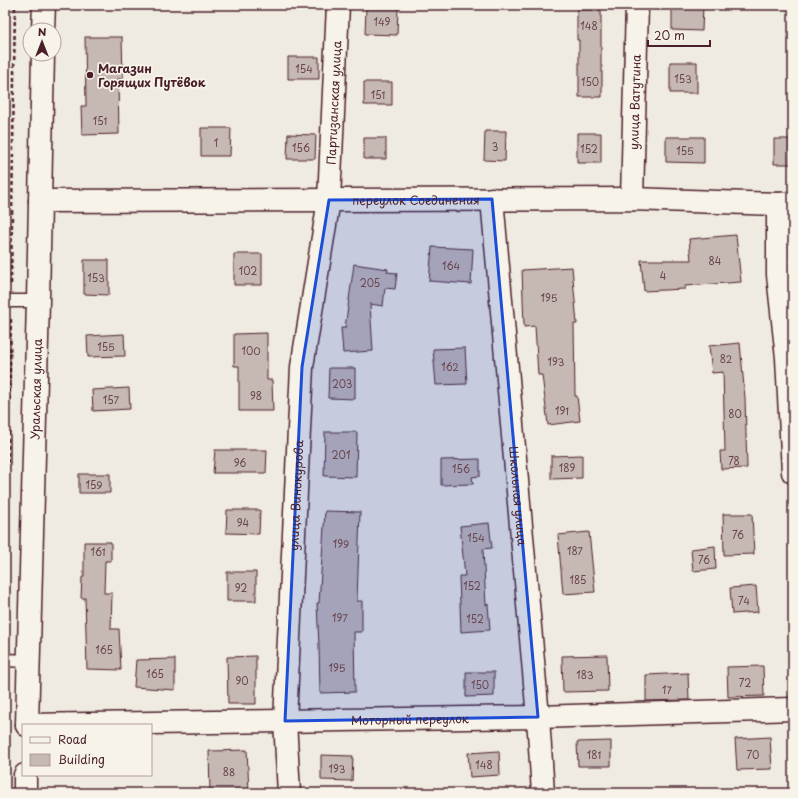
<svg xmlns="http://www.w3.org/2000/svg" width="798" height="798" viewBox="0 0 798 798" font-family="'Playpen Sans',sans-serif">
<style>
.building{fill:#c6b8b3;stroke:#4a1f2b}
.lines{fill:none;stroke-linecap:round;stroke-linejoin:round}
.service-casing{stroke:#4a1f2b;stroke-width:15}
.minor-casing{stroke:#4a1f2b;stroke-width:25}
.tertiary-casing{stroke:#4a1f2b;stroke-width:25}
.path{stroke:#4a1f2b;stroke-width:2.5;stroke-dasharray:4 3;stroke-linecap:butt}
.service{stroke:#f7f3e8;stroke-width:12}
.minor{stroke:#f7f3e8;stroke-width:22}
.tertiary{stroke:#f7f3e8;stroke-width:22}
.marked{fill:#1d4ed8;fill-opacity:0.2;stroke:#1d4ed8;stroke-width:3;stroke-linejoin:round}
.poi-dot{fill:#4a1f2b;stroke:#f7f3e8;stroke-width:1.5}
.labels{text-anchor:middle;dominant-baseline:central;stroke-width:3.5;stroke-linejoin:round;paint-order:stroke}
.number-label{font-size:10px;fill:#69454d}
.poi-label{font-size:12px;font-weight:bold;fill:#4a1f2b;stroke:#f7f3e8;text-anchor:start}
.street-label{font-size:12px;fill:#4a1f2b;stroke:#f7f3e8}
</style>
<rect width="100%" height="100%" fill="#f0ebe0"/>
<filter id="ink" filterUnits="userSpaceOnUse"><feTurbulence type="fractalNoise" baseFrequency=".025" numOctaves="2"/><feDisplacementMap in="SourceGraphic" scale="8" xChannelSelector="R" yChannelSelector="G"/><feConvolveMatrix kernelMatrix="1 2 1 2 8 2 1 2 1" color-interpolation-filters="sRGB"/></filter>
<g filter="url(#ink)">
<!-- building -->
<path class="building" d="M672 5H703L702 31 672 30Z
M366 8H398L397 35 365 34Z
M577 10H601V66H602V97H579V40H577Z
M85 37H122L123 79H118L119 134 82 135 81 106H86Z
M288 57H319V79H288Z
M670 62H697V93H670Z
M364 82H392V105H364Z
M201 128H231L230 156H201Z
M485 131H506L505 161 484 160Z
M577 133H601V163H577Z
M288 134 316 135 315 159H287Z
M666 137H704V163L666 162Z
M364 138H386V159H364Z
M774 139H793V164H774Z
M736 235 741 282 685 286V289L644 291 641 260H691L689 239Z
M432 247 473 249 471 284 429 281Z
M234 254H262V285H234Z
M84 260H109V295L84 294Z
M354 264 388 269 387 272 397 273 395 289 385 288 383 306 370 304 373 351 343 353 341 328H345Z
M572 267 577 324H574L575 396H577L580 421 548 425 542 375H538L535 326 524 327 522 270Z
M267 333V380H272L273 411H239V366H234V334Z
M124 334 125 356 88 357 87 336Z
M740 343 745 398 747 468 721 469 720 451H725L723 372 712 373 709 346Z
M465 348 467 384 436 385 433 349Z
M329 368H355V399L328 398Z
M129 388 130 409 93 411 92 390Z
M325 432H357L356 477 324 476Z
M215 450H267L266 473H213Z
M582 455V478L551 479V456Z
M480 459V476L472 477 473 484 441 485V460Z
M79 474H110V493H79Z
M227 510H260L259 534 226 533Z
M325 511 360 512 357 601H362V632H354L355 692 320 693 319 646 317 603H319Z
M723 514H752L754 554 724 555Z
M489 523 492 548 483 549 486 605 488 604 490 630 461 632 459 576H465L460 526Z
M589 532 595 592 563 594 558 535Z
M84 542H111V561H105L104 593H112L111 629H119L121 670 87 669 85 598H81L82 577H84Z
M715 546 716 569 693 571 691 549Z
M227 572H256V601H227Z
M756 586 758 612 732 614 730 588Z
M607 655 608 691 563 692 562 656Z
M256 656V704H228L227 657Z
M175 659V690L134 687 136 660Z
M763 666 764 696 728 697 727 667Z
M466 672H494V696L466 697Z
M688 673 689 700 646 701V675Z
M770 737 772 769 737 770 735 739Z
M611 741V766H578L577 742Z
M247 750 249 791 210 792 209 751Z
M499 751 500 775 470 777 468 753Z
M321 755 353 756 352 781 321 780Z"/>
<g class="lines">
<defs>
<path id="service" d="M5 301H38
M5 660 29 661"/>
<g id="minor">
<path id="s1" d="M492 199 538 717 543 793"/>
<path id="s2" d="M632 199 637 5"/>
<path id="s3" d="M40 201 632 199 778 204 793 203"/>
<path d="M778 204V275L787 358 793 472"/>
<path id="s4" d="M27 725 538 717 793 709"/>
<path id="s5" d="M289 793 285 721 302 367 329 200 338 5"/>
</g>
<g id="tertiary">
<path d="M43 30 44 5"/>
<path id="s6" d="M27 725 38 301 43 54"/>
<path d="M25 793V775"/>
</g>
</defs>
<!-- service casing -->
<use href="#service" class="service-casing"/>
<!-- minor casing -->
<use href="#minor" class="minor-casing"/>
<!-- tertiary casing -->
<use href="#tertiary" class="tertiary-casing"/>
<!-- path -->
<path class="path" d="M11 284 15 5
M5 589 11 317"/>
<!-- service -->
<use href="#service" class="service"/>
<!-- minor -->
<use href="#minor" class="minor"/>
<!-- tertiary -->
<use href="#tertiary" class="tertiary"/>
</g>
</g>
<!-- marked area -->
<path class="marked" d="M492 199 538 717 285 721 302 367 329 200Z"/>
<!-- markers -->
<circle class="poi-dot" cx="90" cy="75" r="4"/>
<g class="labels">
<!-- number labels -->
<g class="number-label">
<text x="382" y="21">149</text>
<text x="589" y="25">148</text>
<text x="304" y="68">154</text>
<text x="683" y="78">153</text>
<text x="590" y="81">150</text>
<text x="378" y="94">151</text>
<text x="100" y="120">151</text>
<text x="216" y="142">1</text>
<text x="495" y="146">3</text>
<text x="301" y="147">156</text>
<text x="589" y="148">152</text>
<text x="685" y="150">155</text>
<text x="715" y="260">84</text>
<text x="451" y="265">164</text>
<text x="248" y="270">102</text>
<text x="663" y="275">4</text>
<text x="96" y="277">153</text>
<text x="370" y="282">205</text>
<text x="549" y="297">195</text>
<text x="106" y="346">155</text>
<text x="251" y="350">100</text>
<text x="726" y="358">82</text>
<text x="556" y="361">193</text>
<text x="450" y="366">162</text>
<text x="342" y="383">203</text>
<text x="256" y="395">98</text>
<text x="111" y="399">157</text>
<text x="562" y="410">191</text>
<text x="735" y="413">80</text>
<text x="341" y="454">201</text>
<text x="734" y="460">78</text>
<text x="240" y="462">96</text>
<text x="567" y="467">189</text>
<text x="461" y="468">156</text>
<text x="94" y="484">159</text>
<text x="243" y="522">94</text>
<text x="738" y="534">76</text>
<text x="476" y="537">154</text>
<text x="341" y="543">199</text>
<text x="575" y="550">187</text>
<text x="98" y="551">161</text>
<text x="704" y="559">76</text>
<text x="578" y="579">185</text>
<text x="472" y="585">152</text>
<text x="241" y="587">92</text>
<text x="744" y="600">74</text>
<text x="340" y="617">197</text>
<text x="475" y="618">152</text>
<text x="104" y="649">165</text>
<text x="337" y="667">195</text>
<text x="155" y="673">165</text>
<text x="585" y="674">183</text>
<text x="242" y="680">90</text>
<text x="745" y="682">72</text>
<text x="480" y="684">150</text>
<text x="667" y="689">17</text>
<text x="594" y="754">181</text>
<text x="753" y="754">70</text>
<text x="484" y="764">148</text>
<text x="337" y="768">193</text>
<text x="229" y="771">88</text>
</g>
<!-- poi labels -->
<g class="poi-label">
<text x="98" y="68">Магазин<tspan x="98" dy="14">Горящих Путёвок</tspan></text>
</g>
<!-- street labels -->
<g class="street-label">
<text stroke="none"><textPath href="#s5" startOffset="693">Партизанская улица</textPath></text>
<text stroke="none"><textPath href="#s2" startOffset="97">улица Ватутина</textPath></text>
<text stroke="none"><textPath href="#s3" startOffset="376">переулок Соединения</textPath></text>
<text stroke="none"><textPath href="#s6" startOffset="336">Уральская улица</textPath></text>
<text stroke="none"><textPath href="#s5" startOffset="298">улица Винокурова</textPath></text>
<text stroke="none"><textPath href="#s1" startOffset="298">Школьная улица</textPath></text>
<text stroke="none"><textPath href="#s4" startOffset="383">Моторный переулок</textPath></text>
</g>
</g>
<!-- margin -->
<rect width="798" height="798" fill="none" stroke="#f7f3e8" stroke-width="20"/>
<rect x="10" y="10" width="778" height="778" fill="none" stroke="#4a1f2b" stroke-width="1.5" filter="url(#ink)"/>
<!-- legend -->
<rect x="22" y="724" width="130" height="52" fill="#f7f3e8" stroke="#b29e9c"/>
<rect x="30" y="737" width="20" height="6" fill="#f7f3e8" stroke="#b29e9c"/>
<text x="58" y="744" font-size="12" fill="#4a1f2b">Road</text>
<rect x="30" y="754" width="20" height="12" fill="#c6b8b3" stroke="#b29e9c"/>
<text x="58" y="764" font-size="12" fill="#4a1f2b">Building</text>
<!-- north arrow -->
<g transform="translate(42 42)"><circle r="19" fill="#f7f3e8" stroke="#b29e9c"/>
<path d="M0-3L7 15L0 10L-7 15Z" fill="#4a1f2b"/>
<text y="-6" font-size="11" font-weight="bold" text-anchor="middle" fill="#4a1f2b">N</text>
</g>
<!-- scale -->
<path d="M648 40v6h62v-6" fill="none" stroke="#4a1f2b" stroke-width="2"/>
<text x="654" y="40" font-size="12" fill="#4a1f2b" stroke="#f7f3e8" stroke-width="3" paint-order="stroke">20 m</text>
</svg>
